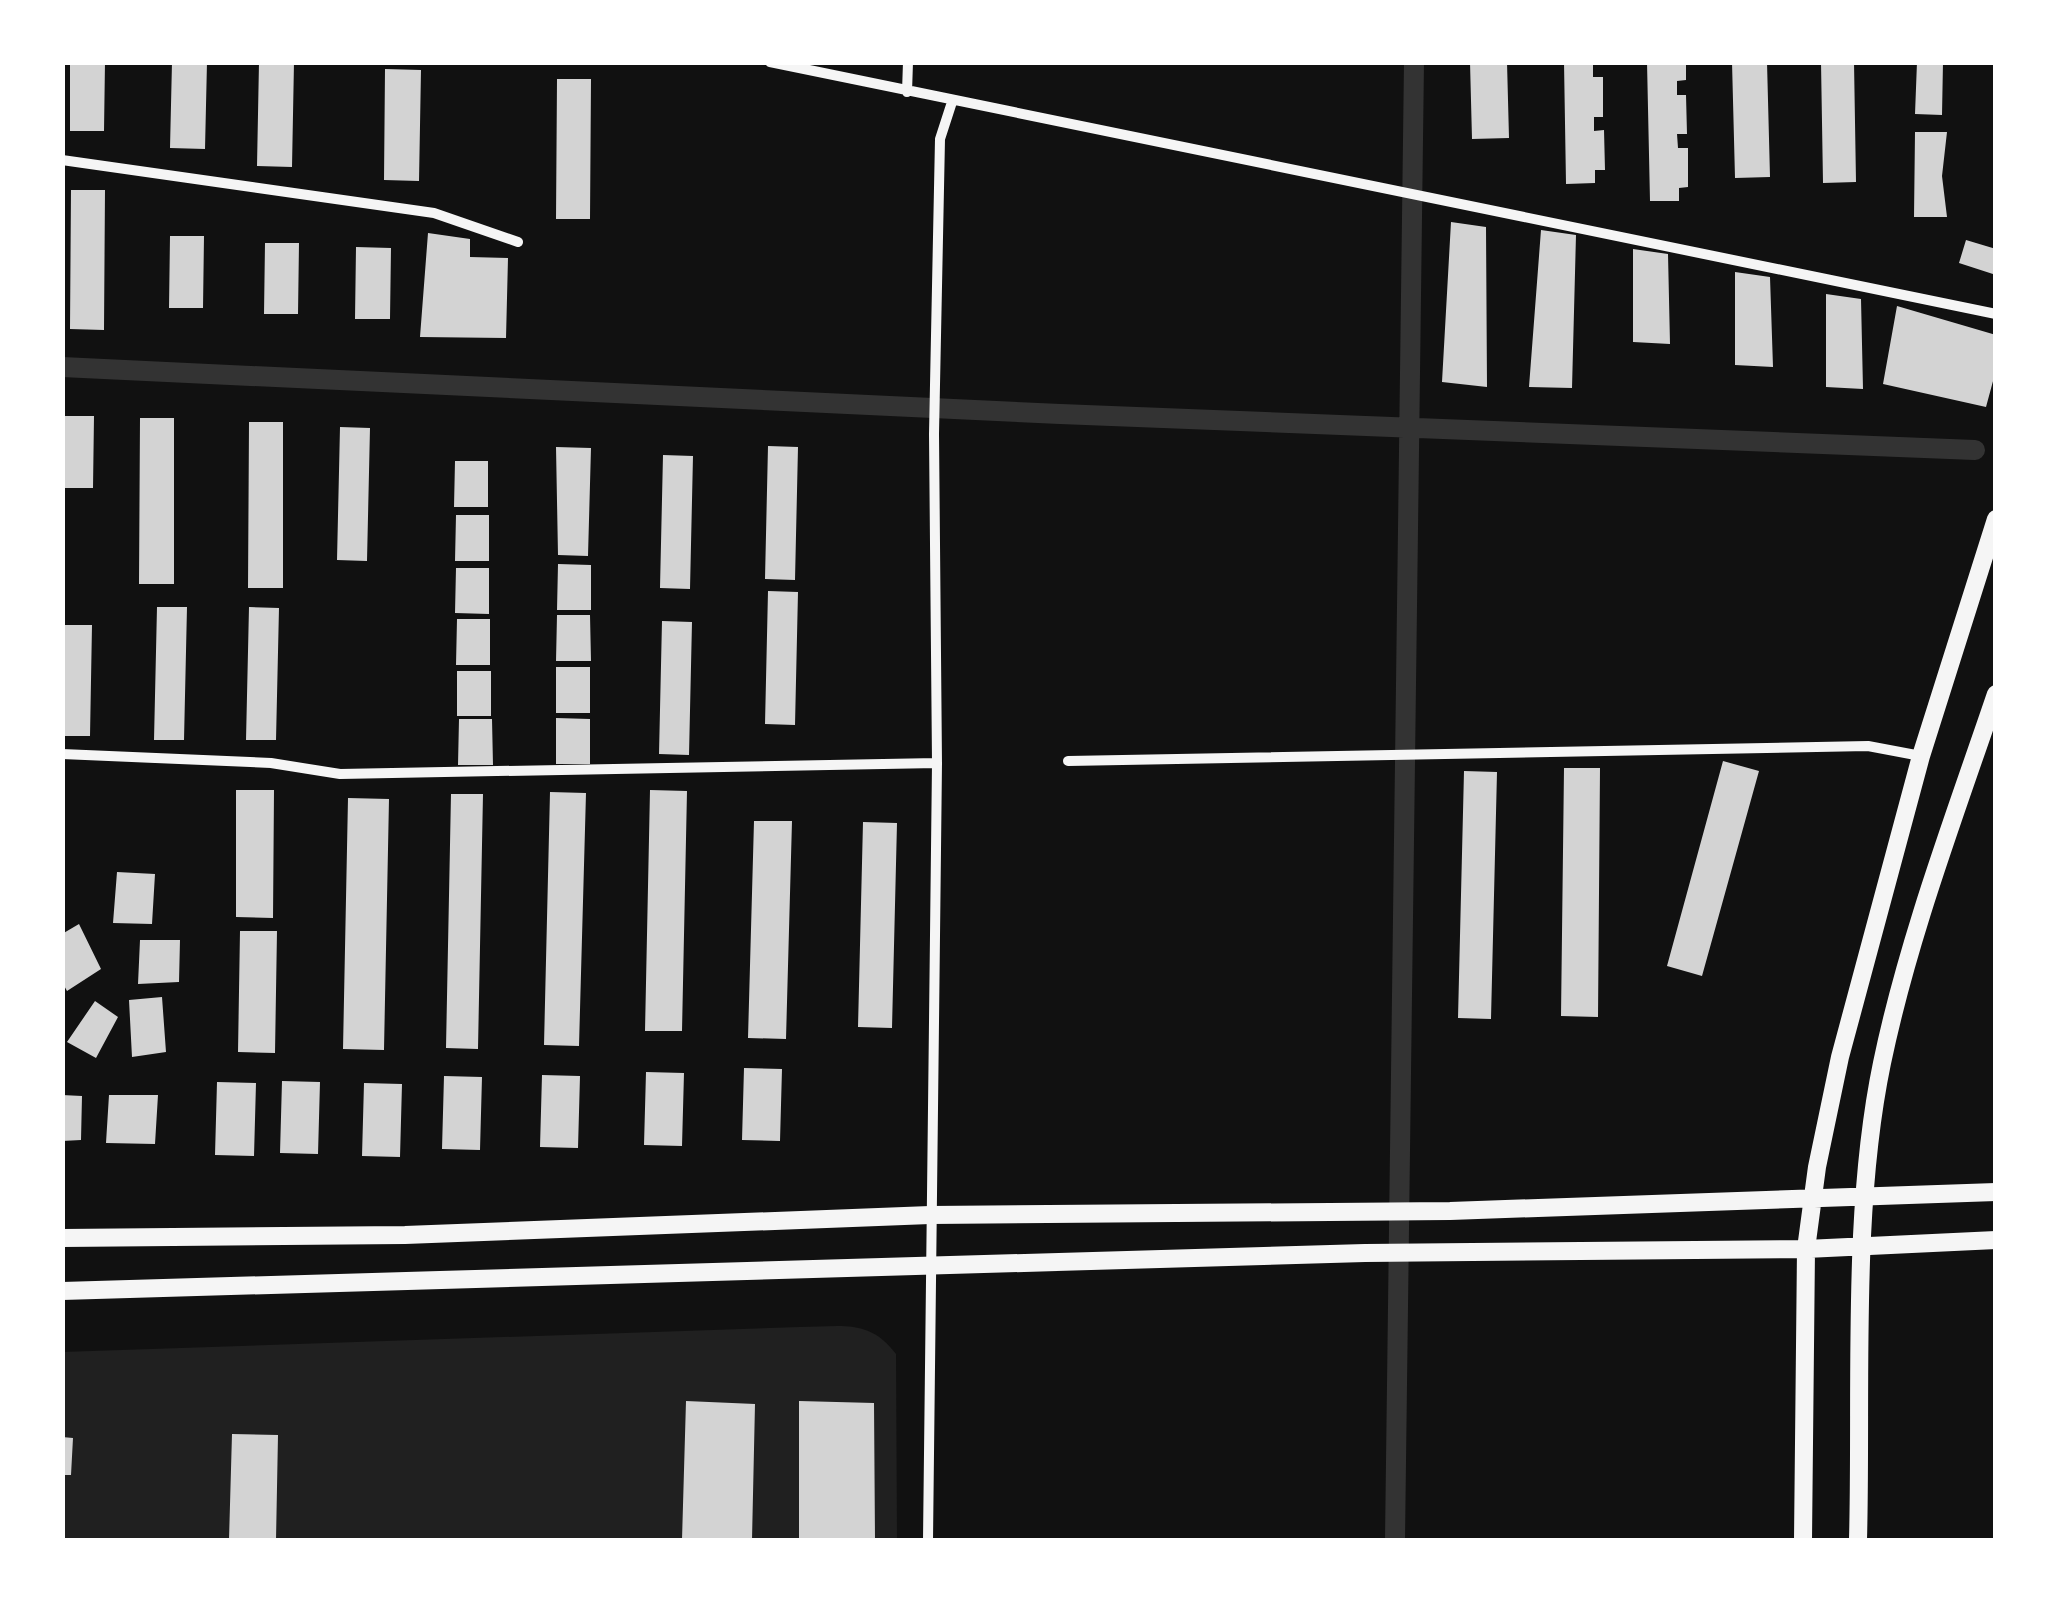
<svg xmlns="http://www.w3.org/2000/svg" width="2058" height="1603" viewBox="0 0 2058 1603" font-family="'Work Sans',sans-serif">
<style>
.green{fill:#202020}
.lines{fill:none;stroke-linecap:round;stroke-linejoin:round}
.canal{stroke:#333;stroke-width:20}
.building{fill:#d3d3d3}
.minor{stroke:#f5f5f5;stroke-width:10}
.secondary{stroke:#f5f5f5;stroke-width:18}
</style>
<rect width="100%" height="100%" fill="#111"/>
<!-- green -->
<path class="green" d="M800 1327C841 1327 869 1318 896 1354L897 1540H63L62 1352Z"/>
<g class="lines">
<!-- canal -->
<path class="canal" d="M62 367 1060 414 1975 450
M1395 1540 1414 62"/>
</g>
<!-- building -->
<path class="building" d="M70 62H105L104 131H70Z
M172 62H207L205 149 170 148Z
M259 62H294L292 167 257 166Z
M1470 62H1507L1509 138 1472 139Z
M1564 62H1593V77H1603V117H1594V131L1604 130 1605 170H1595V183L1566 184Z
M1647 62H1686V80L1677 81V95H1686L1687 134H1677L1678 148H1688V187L1679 188V201H1650Z
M1732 62H1767L1770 177 1735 178Z
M1821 62H1854L1856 182 1823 183Z
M1917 62H1943L1942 115 1915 114Z
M385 69 421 70 419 181 384 180Z
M557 79H591L590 219H556Z
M1915 132H1947L1942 176 1947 217H1914Z
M71 190H105L104 330 70 329Z
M1451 222 1486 227 1487 387 1442 382Z
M1541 230 1576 235 1572 388 1529 387Z
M428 233 470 239V257L508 258 506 338 420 337Z
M170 236H204L203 308H169Z
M1966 240 1996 249V275L1959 263Z
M265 243H299L298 314H264Z
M356 247 391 248 390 319H355Z
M1633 249 1668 254 1670 344 1633 342Z
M1735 272 1770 277 1773 367 1735 365Z
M1826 294 1861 299 1863 389 1826 387Z
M1897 306 1996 335V370L1986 407 1883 384Z
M62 416H94L93 488H62Z
M140 418H174V584H139Z
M249 422H283V588H248Z
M340 427 370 428 367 561 337 560Z
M768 446 798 447 795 580 765 579Z
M556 447 591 448 588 556 558 555Z
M663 455 693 456 690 589 660 588Z
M455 461H488V507H454Z
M456 515H489V561H455Z
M558 564 591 565V610H557Z
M456 568H489V614L455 613Z
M768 591 798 592 795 725 765 724Z
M157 607H187L184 740H154Z
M249 607 279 608 276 740H246Z
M557 615H590L591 661H556Z
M457 619H490V665H456Z
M662 621 692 622 689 755 659 754Z
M62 625H92L90 736H62Z
M556 667H590V713H556Z
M457 671H491V716H457Z
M556 718 590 719V764H556Z
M459 719H492L493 765H458Z
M1723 761 1759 771 1702 976 1667 966Z
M1564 768H1600L1598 1017 1561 1016Z
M1464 771 1497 772 1491 1019 1458 1018Z
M236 790H274L273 918 236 917Z
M650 790 687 791 682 1031H645Z
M550 792 586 793 579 1046 544 1045Z
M451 794H483L478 1049 446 1048Z
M348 798 389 799 384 1050 343 1049Z
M754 821H792L786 1039 748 1038Z
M863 822 897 823 892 1028 858 1027Z
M117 872 155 874 152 924 113 923Z
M79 924 101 969 67 991 62 982V934Z
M240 931H277L275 1053 238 1052Z
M140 940H180L179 982 138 984Z
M162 997 166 1052 132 1057 129 1000Z
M95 1001 118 1017 96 1058 67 1042Z
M744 1068 782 1069 780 1141 742 1140Z
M646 1072 684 1073 682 1146 644 1145Z
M542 1075 580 1076 578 1148 540 1147Z
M444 1076 482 1077 480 1150 442 1149Z
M282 1081 320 1082 318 1154 280 1153Z
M217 1082 256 1083 254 1156 215 1155Z
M364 1083 402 1084 400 1157 362 1156Z
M62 1095 82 1096 81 1140 62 1141Z
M109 1095H158L155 1144 106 1143Z
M686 1401 755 1404 752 1540H682Z
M799 1401 874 1403 875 1540H799Z
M232 1434 278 1435 276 1540H229Z
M62 1437 73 1438 71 1475H62Z"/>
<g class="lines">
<!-- minor -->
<path class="minor" d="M770 62 1996 314
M907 92 908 62
M62 160 434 213 518 242
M62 754 271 763 340 774 937 763
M1068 761 1868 746 1921 756
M928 1540 937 763 934 434 940 139 952 102"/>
<!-- secondary -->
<path class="secondary" d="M62 1238 405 1235 930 1215 1450 1211 1996 1192
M62 1291 1365 1253 1806 1249 1996 1240
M1803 1540 1806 1249 1817 1167 1840 1057 1921 756 1996 519
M1858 1540C1862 1388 1851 1212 1882 1063 1908 938 1955 815 1996 694"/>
</g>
<!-- border -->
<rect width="2058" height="1603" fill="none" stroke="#ffffff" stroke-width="130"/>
</svg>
